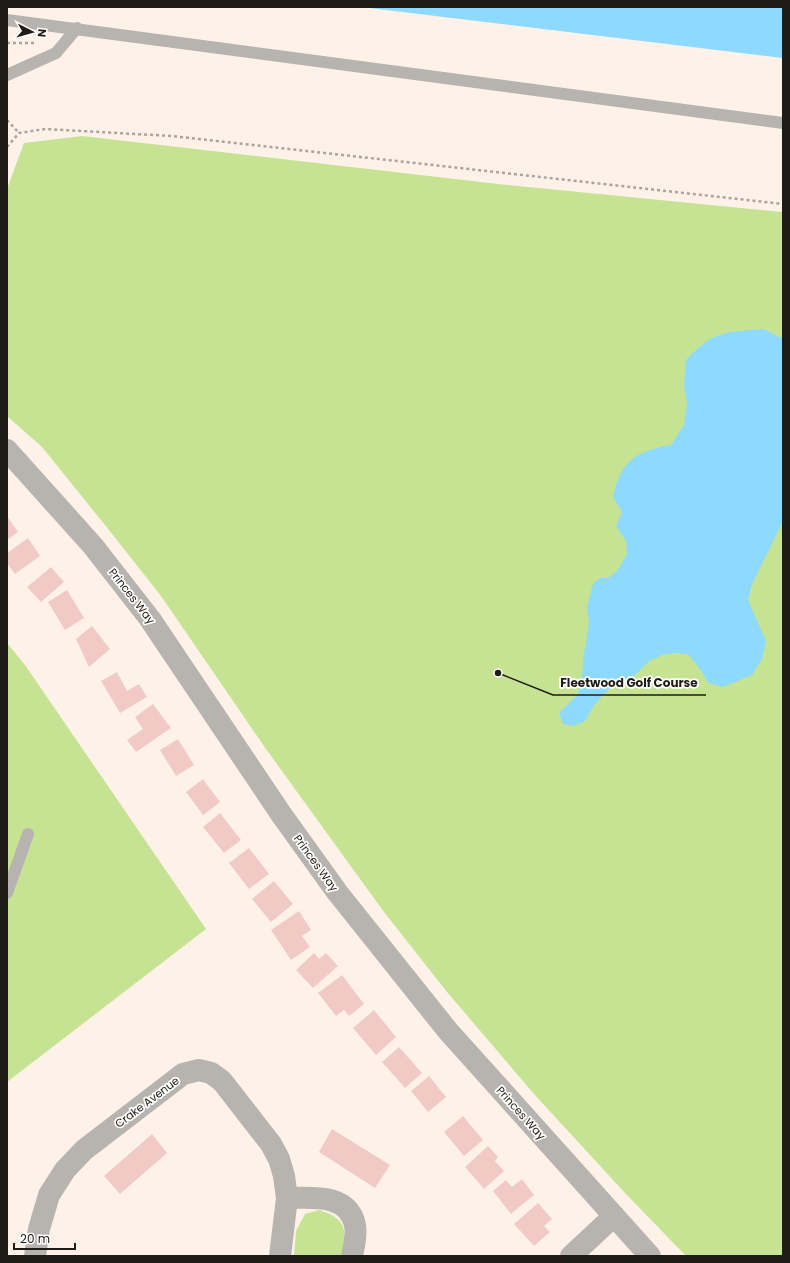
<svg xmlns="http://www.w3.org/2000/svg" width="790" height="1263" viewBox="0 0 790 1263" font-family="Poppins,sans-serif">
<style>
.green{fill:#c5e392}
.water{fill:#8dd9ff}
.building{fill:#f2cac5}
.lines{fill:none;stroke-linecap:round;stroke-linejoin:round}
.path{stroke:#aca39b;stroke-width:2.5;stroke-dasharray:3 3;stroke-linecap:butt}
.service{stroke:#b7b4af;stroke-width:12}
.minor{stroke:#b7b4af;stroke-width:22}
.tertiary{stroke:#b7b4af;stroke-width:22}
.labels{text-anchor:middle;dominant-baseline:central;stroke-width:3.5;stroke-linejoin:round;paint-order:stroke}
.street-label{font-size:11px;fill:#1f1b17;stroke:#fff}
.leader{fill:none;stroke:#1f1b17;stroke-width:1.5}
.callout-dot{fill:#1f1b17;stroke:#fff;stroke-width:1.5}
.callout-label{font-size:12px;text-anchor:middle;font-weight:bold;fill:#1f1b17;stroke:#fff;stroke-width:3.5;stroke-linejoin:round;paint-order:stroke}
</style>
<rect width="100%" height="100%" fill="#fef2e8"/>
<!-- green -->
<path class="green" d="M82 136 498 184 783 212V1256H686L625 1193 534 1094 447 992 384 912 266 749 161 596 109 530 42 447 7 416V189L24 143Z
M7 643 25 665 206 929 7 1082Z
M319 1210C348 1219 346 1230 343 1256H294L296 1231 305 1214Z"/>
<!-- water -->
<path class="water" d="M361 7H783V58Z
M764 329 779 337H783V521L752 584 748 600 766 641 762 659 752 675 723 687 708 683 700 669 688 654 674 653 662 655 648 662 634 676 618 681 602 696 593 707 585 721 574 726 563 724 559 713 578 694 582 675 584 654 589 623 587 607 593 584 600 578H608L617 571 627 554 626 541 616 526 622 512 613 497C620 461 637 451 671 445L684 425 687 403 684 386 686 360C693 352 702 344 712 338 725 331 750 330 764 329Z"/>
<!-- building -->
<path class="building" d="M7 516 18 532 7 540Z
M28 538 40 556 15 574 7 563V553Z
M51 567 64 582 41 602 27 587Z
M67 590 84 618 65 630 48 602Z
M92 626 110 649 89 667 76 639Z
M117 672 127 691 139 684 147 697 120 713 101 681Z
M153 704 171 728 136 752 127 740 143 729 135 717Z
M178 739 194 765 176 776 160 750Z
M203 779 220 802 203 815 186 792Z
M220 813 241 840 224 853 203 827Z
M249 848 269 874 249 889 229 863Z
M274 881 293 904 271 922 252 899Z
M299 911 311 930 302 936 310 947 291 960 271 930Z
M314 953 319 959 326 953 338 966 313 988 296 970Z
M342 975 364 1004 349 1016 344 1010 336 1016 318 993Z
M374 1010 396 1037 376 1055 353 1028Z
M399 1047 422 1073 405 1088 382 1062Z
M429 1076 446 1097 428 1112 411 1091Z
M463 1116 483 1140 464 1156 444 1132Z
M332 1129 390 1165 375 1188 319 1152Z
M152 1134 167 1153 120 1194 104 1176Z
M488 1146 498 1157 495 1161 504 1171 484 1189 465 1167Z
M522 1179 534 1195 511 1214 493 1191 506 1180 512 1187Z
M538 1203 552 1219 544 1226 550 1232 534 1246 514 1224Z"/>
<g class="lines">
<!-- path -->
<path class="path" d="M7 43H36
M7 120 19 133
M7 147 19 133 45 129 172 136 783 204"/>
<!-- service -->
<path class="service" d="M7 20 783 123
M7 75 56 53 77 28
M7 893 28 834"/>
<!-- minor -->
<path class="minor" d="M287 1198C312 1198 348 1193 355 1225 357 1235 354 1246 352 1256
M35 1256 39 1229 49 1195 65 1170 84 1150 183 1074 199 1070 211 1073 222 1081 271 1144 279 1159 284 1176 287 1198 280 1256
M571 1256 614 1216"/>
<!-- tertiary -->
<path class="tertiary" d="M7 450 93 546 150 619 281 814 337 892 448 1031 650 1256"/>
</g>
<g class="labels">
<!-- street labels -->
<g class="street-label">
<text transform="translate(132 596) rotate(52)">Princes Way</text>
<text transform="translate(316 863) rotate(54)">Princes Way</text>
<text transform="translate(147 1102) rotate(-37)">Crake Avenue</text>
<text transform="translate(521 1113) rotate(48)">Princes Way</text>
</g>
</g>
<!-- callouts -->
<path class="leader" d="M498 673L553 695H706"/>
<circle class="callout-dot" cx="498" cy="673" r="4"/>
<g class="callout-label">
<text x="629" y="687">Fleetwood Golf Course</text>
</g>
<!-- border -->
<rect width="790" height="1263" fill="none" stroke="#1f1b17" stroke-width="16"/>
<!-- north arrow -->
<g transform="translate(32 32) rotate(96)" stroke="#ffffff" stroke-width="3" paint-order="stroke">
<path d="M0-3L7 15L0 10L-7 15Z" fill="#1f1b17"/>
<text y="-6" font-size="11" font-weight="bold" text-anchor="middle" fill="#1f1b17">N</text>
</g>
<!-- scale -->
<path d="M14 1243v6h61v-6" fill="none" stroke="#1f1b17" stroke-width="2"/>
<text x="20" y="1243" font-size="12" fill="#1f1b17" stroke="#ffffff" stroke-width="3" paint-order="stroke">20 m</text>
</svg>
